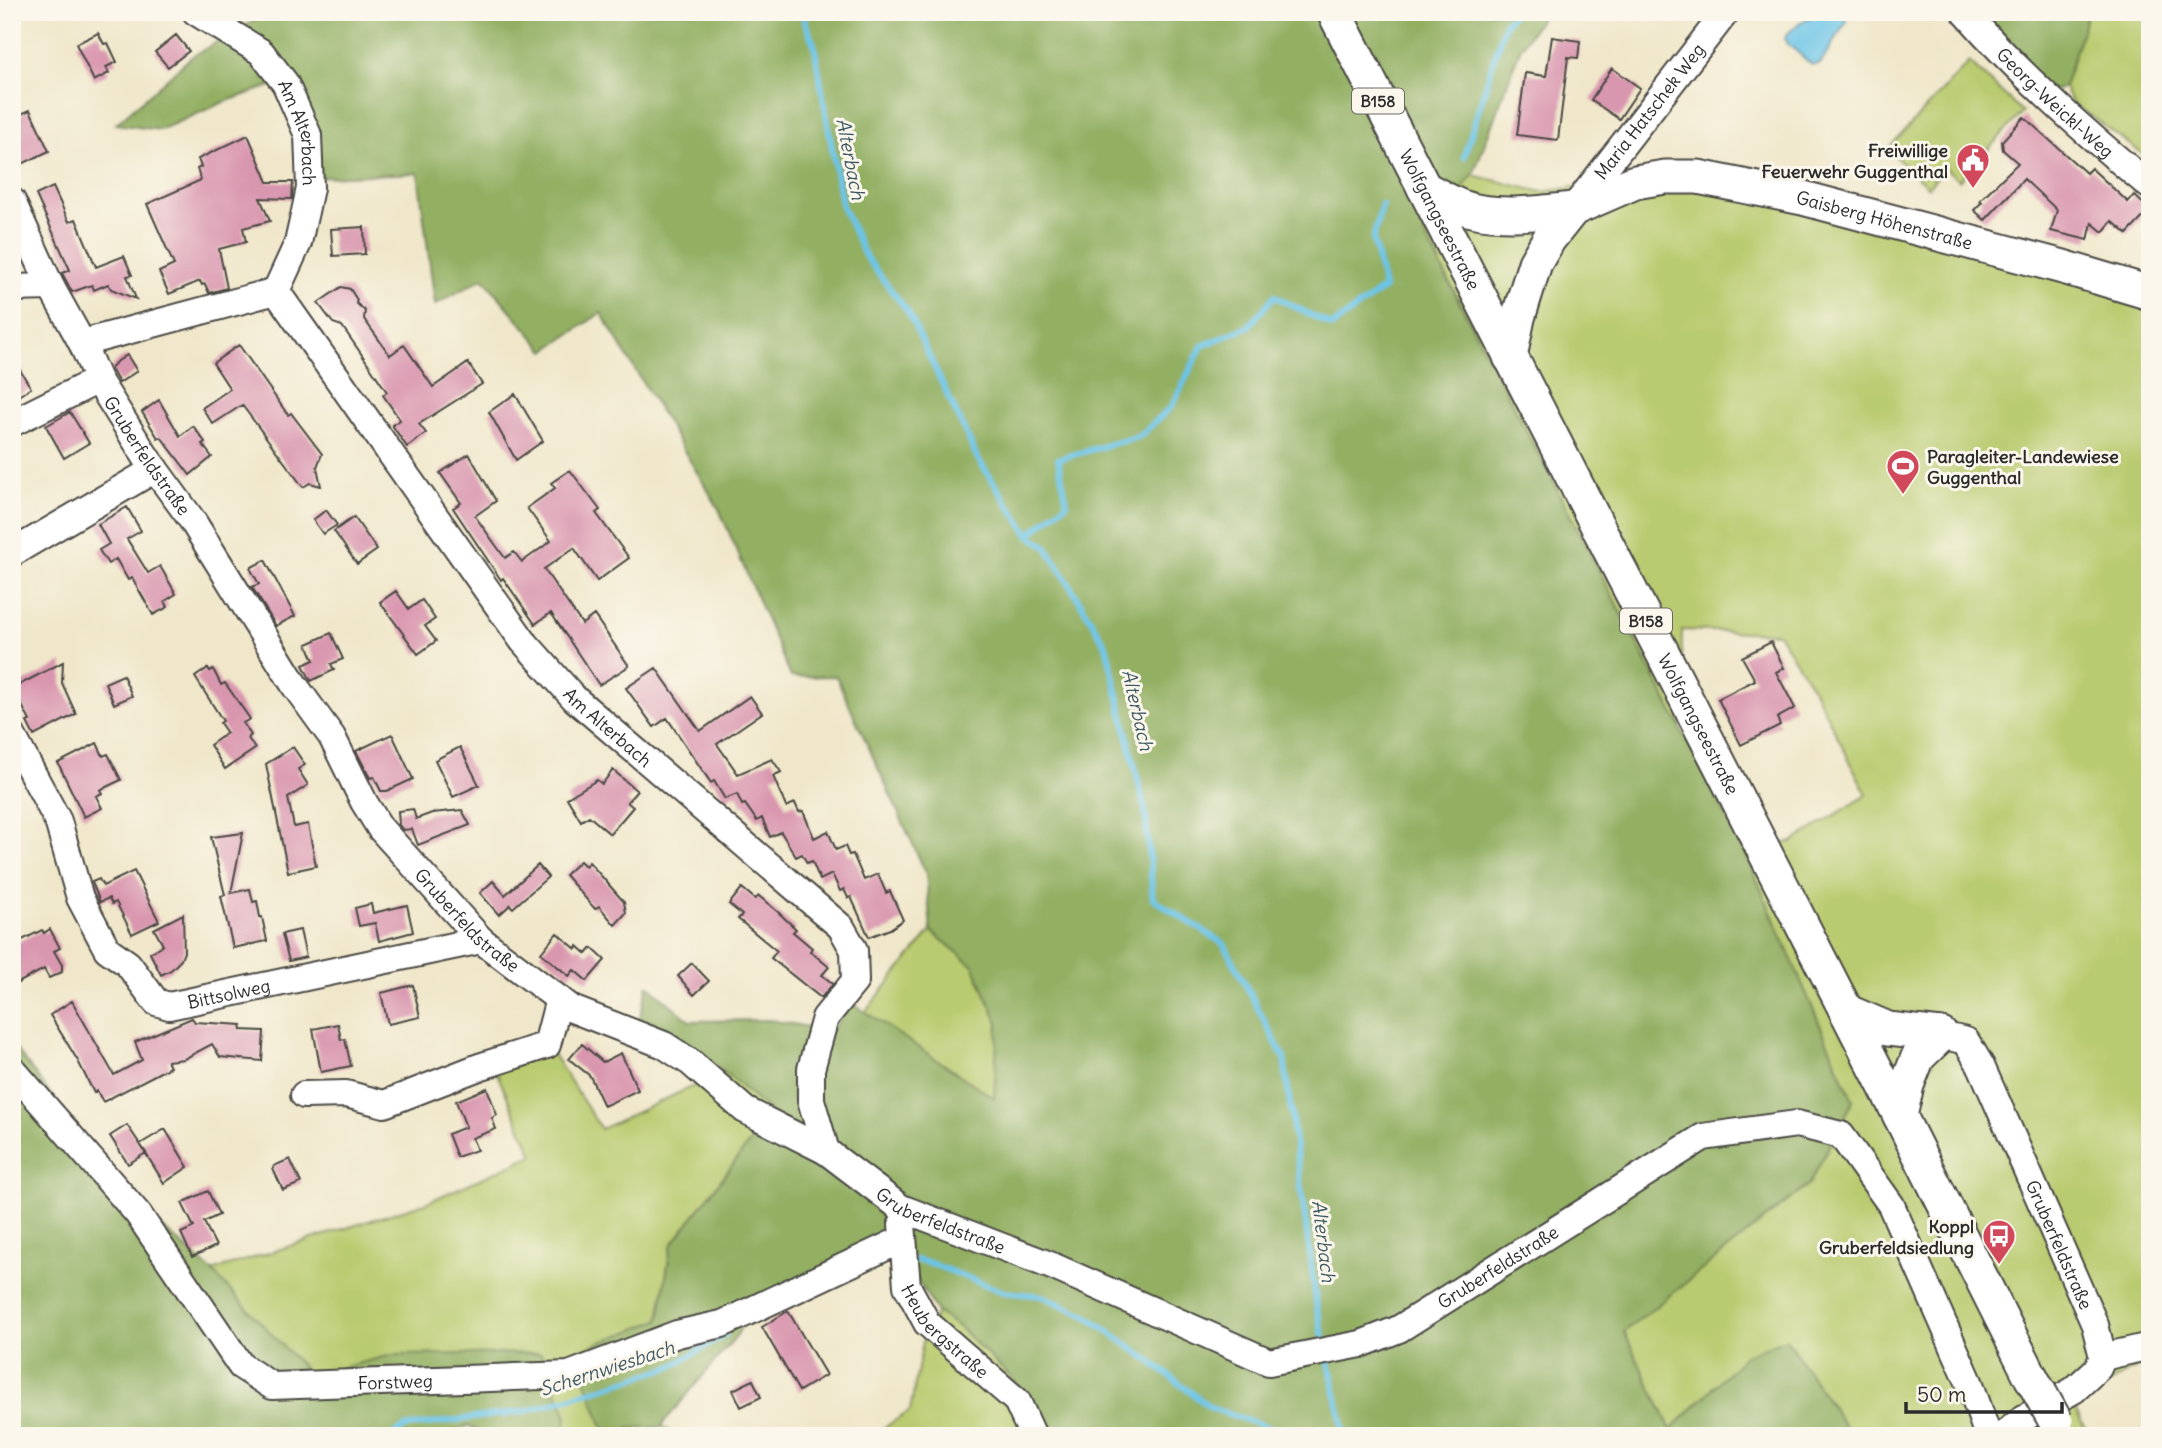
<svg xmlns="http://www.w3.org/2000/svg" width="2162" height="1448" viewBox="0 0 2162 1448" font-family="Delius,sans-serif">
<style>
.green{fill:#b9cb6f;stroke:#727b4d;stroke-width:2}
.forest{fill:#92af62;stroke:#5e6d46;stroke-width:2}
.water{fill:#6ac4e7;stroke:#4a7889;stroke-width:2}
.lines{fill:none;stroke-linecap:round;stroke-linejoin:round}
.stream{stroke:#6ac4e7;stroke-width:6}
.building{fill:#d996af}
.minor-casing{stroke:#494743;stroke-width:30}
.major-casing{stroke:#494743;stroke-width:37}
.minor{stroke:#fff;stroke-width:26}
.major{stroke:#fff;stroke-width:33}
.major-bridge-casing{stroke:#494743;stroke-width:37;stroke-linecap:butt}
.major-bridge{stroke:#fff;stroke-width:33}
.labels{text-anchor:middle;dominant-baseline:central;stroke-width:6;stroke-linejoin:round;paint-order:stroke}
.shield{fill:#fbf7ec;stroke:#696865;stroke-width:2}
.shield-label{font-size:16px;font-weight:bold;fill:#2b2b2b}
.street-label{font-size:18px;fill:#2b2b2b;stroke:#fbf7ec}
.poi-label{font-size:18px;font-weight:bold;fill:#2b2b2b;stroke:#fbf7ec;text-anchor:end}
.water-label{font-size:19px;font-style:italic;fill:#3e5963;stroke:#fbf7ec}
</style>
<rect width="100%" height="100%" fill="#fbf7ec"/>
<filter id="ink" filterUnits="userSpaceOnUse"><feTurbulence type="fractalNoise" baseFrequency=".0143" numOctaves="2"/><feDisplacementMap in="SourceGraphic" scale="14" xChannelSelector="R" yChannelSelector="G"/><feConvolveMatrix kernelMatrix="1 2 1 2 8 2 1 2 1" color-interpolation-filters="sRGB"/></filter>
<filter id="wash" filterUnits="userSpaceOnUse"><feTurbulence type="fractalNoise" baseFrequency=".00686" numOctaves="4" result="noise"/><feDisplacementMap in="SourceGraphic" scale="28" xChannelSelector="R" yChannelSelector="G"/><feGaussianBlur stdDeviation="1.57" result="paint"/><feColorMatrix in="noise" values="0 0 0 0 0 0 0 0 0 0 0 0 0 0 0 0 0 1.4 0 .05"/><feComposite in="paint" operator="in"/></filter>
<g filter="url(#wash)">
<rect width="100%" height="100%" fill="#f0e7ca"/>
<!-- green -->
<path class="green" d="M2088 12H2150V159L2071 102 2064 87Z
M1969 62 2023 112 1959 180 1945 168 1928 187 1888 149Z
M1694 168 2150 278V1361L2131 1370 2073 1406 2089 1436H1851L1786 1339 1746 1355 1671 1430 1623 1332 1809 1184 1853 1101 1743 848 1792 842 1867 795 1815 692 1778 633 1682 630 1681 728 1424 233 1473 175 1542 192Z
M931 931 973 965 998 1022 995 1099 865 1012Z
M551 1051 601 1129 724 1072 772 1113 671 1246 659 1320 604 1430 661 1426 678 1436H563L567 1416 311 1376 212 1271 428 1202 533 1155 495 1069Z
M937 1312 960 1328 1026 1392 1048 1434 1043 1436H871L910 1411 923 1341Z"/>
<!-- forest -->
<path class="forest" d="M269 12H1545L1521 47 1473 175 1424 234 1743 848 1853 1101 1809 1184 1624 1332 1671 1430 1746 1355 1786 1339 1851 1436H1049L1026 1392 960 1328 937 1312 889 1235 755 1300 737 1335 661 1426 604 1430 575 1352 659 1320 671 1246 772 1113 724 1072 639 1021 648 985 690 1021 770 1020 831 1031 852 1003 994 1098 998 1022 973 965 931 931 926 873 836 676 791 677 719 509 601 313 545 351 483 278 435 305 418 173 322 177 277 84 224 102 160 130 116 124 191 57Z
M1962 12H2088L2064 87 2042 96Z
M12 1044 135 1204 212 1271 311 1376 391 1355 541 1353 567 1416 563 1436H487L469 1426 437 1436H12Z"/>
<!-- water -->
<path class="water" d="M1822 12H1846L1847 21 1820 64 1812 65 1788 44 1785 38C1795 23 1806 19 1822 12Z"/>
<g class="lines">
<!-- stream -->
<path class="stream" d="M801 12 814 44 842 206 865 256 908 312 978 459 1029 535 1046 546 1106 645 1145 810 1153 899 1224 944 1284 1058 1317 1309 1325 1344
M1464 157 1505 23 1515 12
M1029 535 1067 503 1058 459 1140 436 1172 406 1202 346 1249 326 1274 296 1332 326 1384 288 1373 239 1382 205
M915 1260 927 1262 1004 1292 1042 1296 1085 1315 1141 1354 1211 1408 1294 1436
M1328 1358 1345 1436
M393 1436 405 1427 526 1411 671 1367 725 1335"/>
</g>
<g id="blocks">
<!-- building -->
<path class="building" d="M98 33 104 44 108 43 117 62 106 67 109 73 94 81 76 44Z
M176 35 189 51 168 67 155 52Z
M1552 37 1580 41 1578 58 1568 57 1558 140 1517 135 1525 73 1546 76Z
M1612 68 1640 88 1619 119 1591 100Z
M30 110 49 151 18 166 12 154V118Z
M2024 117 2086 173 2091 168 2128 202 2134 195 2150 210 2127 234 2112 221 2103 232 2092 223 2088 240 2051 231 2057 210 2024 179 1985 220 1974 210 1982 202 1980 200 2018 163 2003 150 2002 141Z
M248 135 268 182H293L292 199 260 198 270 221 243 228 246 242 219 249 227 288 209 293 205 284 202 285 200 281 169 294 159 272 174 265 147 204 201 180 197 169 201 167 198 159Z
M53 187 69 222 76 219 96 267 124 256 132 275 127 276 136 299 111 289 108 284 94 290 92 285 72 292 62 273 70 270 36 195Z
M364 227 365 254 333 256 331 229Z
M341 287 350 289 357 300 356 303 365 311 364 319 390 355 404 345 433 387 468 363 482 384 419 424 426 433 407 447 392 425 400 420 383 395 387 392 371 368 342 326 333 323 318 303Z
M239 345 288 415 291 413 322 454 317 467 321 486 310 483 303 487 242 405 213 424 202 408 230 389 213 363Z
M127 355 137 371 119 383 111 369 115 363Z
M12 357 31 388 12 400Z
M515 394 543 441 516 460 489 412Z
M159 400 180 436 193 426 205 442 202 444 212 457 190 475 161 437 158 438 142 412Z
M70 412 89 443 64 458 46 426Z
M469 454 496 501 475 516 505 558 514 552 522 562 551 541 527 508 555 488 551 483 570 470 600 510 596 513 629 558 597 581 574 548 544 569 582 624 594 615 629 666 599 685 551 613 535 624 503 578 501 580 453 508 461 503 440 473Z
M127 507 141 531 127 539 148 573 160 566 176 594 165 601 168 607 153 615 132 578 128 580 116 559 108 564 99 550 109 544 98 524Z
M326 510 337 525 323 534 313 520Z
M354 517 377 550 357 564 334 531Z
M265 560 295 616 276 626 252 587 259 584 250 568Z
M396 591 409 609 422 600 435 619 425 626 436 641 418 654 380 602Z
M331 633 343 659 331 664 334 670 311 681 303 665 314 660 307 644Z
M1771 642 1784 668 1776 672 1795 708 1777 718 1780 725 1741 745 1718 699 1755 680 1742 657Z
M63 662 62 683 76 714 34 736 27 722 30 721 13 688Z
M208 668 210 671 213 669 221 685 225 683 250 719 243 723 251 735 248 738 255 749 225 769 210 745 227 733 220 723 223 721 195 677Z
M656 668 700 731 750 696 762 713 717 744 738 774 772 759 781 772 773 776 786 807 795 803 799 812 803 811 814 838 828 831 836 850 845 846 849 855 853 854 864 880 878 874 886 893 890 891 903 920 890 929 869 937 851 897 848 898 844 889 840 891 832 874 820 880 812 861 807 863 802 854 796 857 781 832 770 837 762 818 757 821 745 804 742 805 737 794 725 799 714 781 711 783 667 718 654 727 626 688Z
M123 675 132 696 114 704 105 683Z
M392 734 413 779 387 791H381L374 777 370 778 356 751Z
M97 743 103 756 108 754 121 780 100 790 102 793 96 796 102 808 84 817 58 763Z
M293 747 305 765 298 769 308 785 288 798 294 827 308 824 316 866 288 872 266 764Z
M460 747 479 785 453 797 435 760Z
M613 770 637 791 627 802 633 807 610 834 589 816 581 821 567 798 597 780 602 784Z
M413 809 416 819 432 813 462 810 470 825 418 845 412 829 403 830 399 825 398 811Z
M243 833 231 893 250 889 253 902 257 901 260 917H262L267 941 233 948 221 896 225 895 211 837Z
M580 861 585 866 589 862 624 902 626 913 615 925 599 906 595 909 565 875Z
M538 865 548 877 513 908 510 905 499 915 480 893 493 881 505 895Z
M134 871 159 921 132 934 116 902 112 904 109 898 100 902 92 882 99 879 103 886Z
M742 888 755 899 759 896 778 912 796 929 793 932 812 948 810 951 829 967 822 975 833 984 821 998 771 958 777 951 738 919 742 915 729 904Z
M371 904 373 913 407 905 413 932 379 941 375 923 359 926 355 908Z
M183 914 184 952 181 960 171 970 161 975 150 953 163 945 154 929Z
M50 929 60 948 54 951 62 965V972L49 978 44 969 12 986V945L42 930 44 933Z
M300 930 306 957 289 961 282 934Z
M557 933 576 949 578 946 587 954 592 948 605 960 587 981 574 970 569 976 541 953Z
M692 963 709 981 694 995 678 976Z
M413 985 420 1017 388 1024 381 993Z
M72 1001 114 1075 142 1060 135 1042 192 1018 195 1022 242 1025 241 1030 264 1031 262 1061 220 1057 212 1044 184 1059 167 1061 170 1067 103 1102 97 1091 94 1093 78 1061 50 1015Z
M338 1024 341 1040 345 1039 351 1066 321 1072 313 1029Z
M582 1044 603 1062 621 1053 638 1090 604 1106 590 1076 569 1059Z
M487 1088 497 1115 492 1118 496 1129 472 1138 477 1150 457 1157 448 1134 466 1127 456 1101Z
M127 1125 146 1153 128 1164 110 1136Z
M165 1129 188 1167 164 1183 140 1144Z
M290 1159 301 1183 283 1190 273 1169 274 1166Z
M208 1191 219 1215 204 1222 216 1246 192 1257 181 1233 194 1227 182 1203Z
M788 1311 826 1375 799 1391 762 1327Z
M753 1380 761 1397 741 1407 733 1390Z"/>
</g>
</g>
<g filter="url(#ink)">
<use href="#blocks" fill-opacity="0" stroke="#494743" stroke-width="2"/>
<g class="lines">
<defs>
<g id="minor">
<path id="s1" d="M196 12 261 52 285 83 308 135 310 188 306 207 298 243 276 291 523 641 575 699 841 927 854 950 855 981 825 1018 811 1069V1100L826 1151"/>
<path id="s2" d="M1965 12C2021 76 2084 132 2150 186"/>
<path id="s3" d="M12 201 51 287 82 343 98 380 146 457 192 520 295 686 332 737 364 802 380 828 481 940 572 1009 664 1045 690 1062 745 1110 826 1151 901 1208 1052 1266 1269 1362 1361 1344 1399 1329 1703 1137 1797 1124 1841 1135 1891 1205 1970 1384 1988 1436"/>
<path id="s4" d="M1573 209 1726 12"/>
<path d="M12 288 51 287"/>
<path d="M82 343 276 291"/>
<path d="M12 423 98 380"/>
<path d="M12 553 155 469"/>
<path id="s5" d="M12 735 58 821 80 898 107 949 128 964 156 1002 169 1006 481 940"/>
<path id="s6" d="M1941 1035 1966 1041 1981 1066 2095 1325 2103 1357 2098 1368 2074 1390 2024 1418 2002 1436"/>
<path id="s7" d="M12 1069 138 1214 241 1366 272 1386 569 1375 677 1334 722 1324 903 1239"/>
<path d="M304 1095 346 1094 384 1104 479 1067 547 1045 559 999"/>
<path id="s8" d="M902 1224 907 1286 927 1323 1017 1401 1033 1436"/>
<path d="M2103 1357 2150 1346"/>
</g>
<g id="major">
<path id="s9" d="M1334 12 1900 1116 2031 1377"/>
<path d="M1424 188C1436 194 1447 201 1459 206 1491 219 1539 213 1573 209"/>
<path id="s10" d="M1510 357 1518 318 1535 263 1549 239 1573 209 1635 182 1665 177H1698L1803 198 2063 267 2150 293"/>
<path d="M1846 1011 1888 1029 1941 1035"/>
<path d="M1900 1116 1907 1085 1918 1057 1941 1035"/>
</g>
</defs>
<!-- minor casing -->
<use href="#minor" class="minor-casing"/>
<!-- major casing -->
<use href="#major" class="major-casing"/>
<!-- minor -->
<use href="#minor" class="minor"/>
<!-- major -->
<use href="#major" class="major"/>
<defs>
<path id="major-bridge" d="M2031 1377 2056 1422"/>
</defs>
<!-- major-bridge casing -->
<use href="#major-bridge" class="major-bridge-casing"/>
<!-- major-bridge -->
<use href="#major-bridge" class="major-bridge"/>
</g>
</g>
<!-- icons -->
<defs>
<symbol id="civic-pin" viewBox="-11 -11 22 30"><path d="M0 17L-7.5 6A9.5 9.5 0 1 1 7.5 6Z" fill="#d1495b" stroke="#fbf7ec"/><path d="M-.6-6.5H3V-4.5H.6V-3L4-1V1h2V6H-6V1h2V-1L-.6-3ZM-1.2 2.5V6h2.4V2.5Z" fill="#fff"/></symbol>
<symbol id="stadium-pin" viewBox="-11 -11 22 30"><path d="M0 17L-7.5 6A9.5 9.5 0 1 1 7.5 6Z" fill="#d1495b" stroke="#fbf7ec"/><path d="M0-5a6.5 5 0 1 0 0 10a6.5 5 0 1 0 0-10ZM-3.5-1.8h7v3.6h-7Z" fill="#fff"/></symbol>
<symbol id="bus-pin" viewBox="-11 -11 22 30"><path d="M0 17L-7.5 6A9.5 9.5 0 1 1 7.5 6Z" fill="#d1495b" stroke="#fbf7ec"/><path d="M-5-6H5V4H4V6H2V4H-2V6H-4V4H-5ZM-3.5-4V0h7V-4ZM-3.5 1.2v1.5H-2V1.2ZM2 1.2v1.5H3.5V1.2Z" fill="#fff"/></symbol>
</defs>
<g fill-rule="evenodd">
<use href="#civic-pin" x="1954" y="141" width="38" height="52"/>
<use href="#stadium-pin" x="1884" y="447" width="38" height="52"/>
<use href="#bus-pin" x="1980" y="1217" width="38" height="52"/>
</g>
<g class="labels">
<!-- shield labels -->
<g class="shield">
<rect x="1352" y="88.5" width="52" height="25" rx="5"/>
<rect x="1620" y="608.5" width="52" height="25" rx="5"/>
</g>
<g class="shield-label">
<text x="1378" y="101">B158</text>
<text x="1646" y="621">B158</text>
</g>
<!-- street labels -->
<g class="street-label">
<text stroke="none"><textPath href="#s2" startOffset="128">Georg-Weickl-Weg</textPath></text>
<text stroke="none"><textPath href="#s4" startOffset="124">Maria Hatschek Weg</textPath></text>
<text stroke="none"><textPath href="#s1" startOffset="168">Am Alterbach</textPath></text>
<text stroke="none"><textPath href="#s9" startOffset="233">Wolfgangseestraße</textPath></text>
<text stroke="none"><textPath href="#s10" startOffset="486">Gaisberg Höhenstraße</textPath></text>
<text stroke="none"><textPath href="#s3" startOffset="289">Gruberfeldstraße</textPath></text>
<text stroke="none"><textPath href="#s9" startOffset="800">Wolfgangseestraße</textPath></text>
<text stroke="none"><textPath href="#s1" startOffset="884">Am Alterbach</textPath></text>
<text stroke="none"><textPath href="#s3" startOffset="856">Gruberfeldstraße</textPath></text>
<text stroke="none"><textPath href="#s5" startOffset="383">Bittsolweg</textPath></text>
<text stroke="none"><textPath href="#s3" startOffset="1423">Gruberfeldstraße</textPath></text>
<text stroke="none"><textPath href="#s6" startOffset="250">Gruberfeldstraße</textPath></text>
<text stroke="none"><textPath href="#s3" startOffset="2032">Gruberfeldstraße</textPath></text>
<text stroke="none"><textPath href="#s8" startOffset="122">Heubergstraße</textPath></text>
<text stroke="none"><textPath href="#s7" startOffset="536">Forstweg</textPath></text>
</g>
<!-- poi labels -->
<g class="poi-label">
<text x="1948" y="150">Freiwillige<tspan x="1948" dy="21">Feuerwehr Guggenthal</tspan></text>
<text x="1927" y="456" text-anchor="start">Paragleiter-Landewiese<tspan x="1927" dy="21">Guggenthal</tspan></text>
<text x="1974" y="1226">Koppl<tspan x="1974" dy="21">Gruberfeldsiedlung</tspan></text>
</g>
<!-- water labels -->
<g class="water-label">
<text transform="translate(851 159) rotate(79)">Alterbach</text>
<text transform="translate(1138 710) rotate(77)">Alterbach</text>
<text transform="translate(1324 1241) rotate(83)">Alterbach</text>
<text transform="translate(607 1368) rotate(-18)">Schernwiesbach</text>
</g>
</g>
<!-- margin -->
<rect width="2162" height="1448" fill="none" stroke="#fbf7ec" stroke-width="42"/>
<!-- scale -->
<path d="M1906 1402v10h156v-10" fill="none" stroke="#2b2b2b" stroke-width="3.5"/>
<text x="1917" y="1402" font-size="21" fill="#2b2b2b" stroke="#fbf7ec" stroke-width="5" paint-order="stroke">50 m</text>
</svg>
